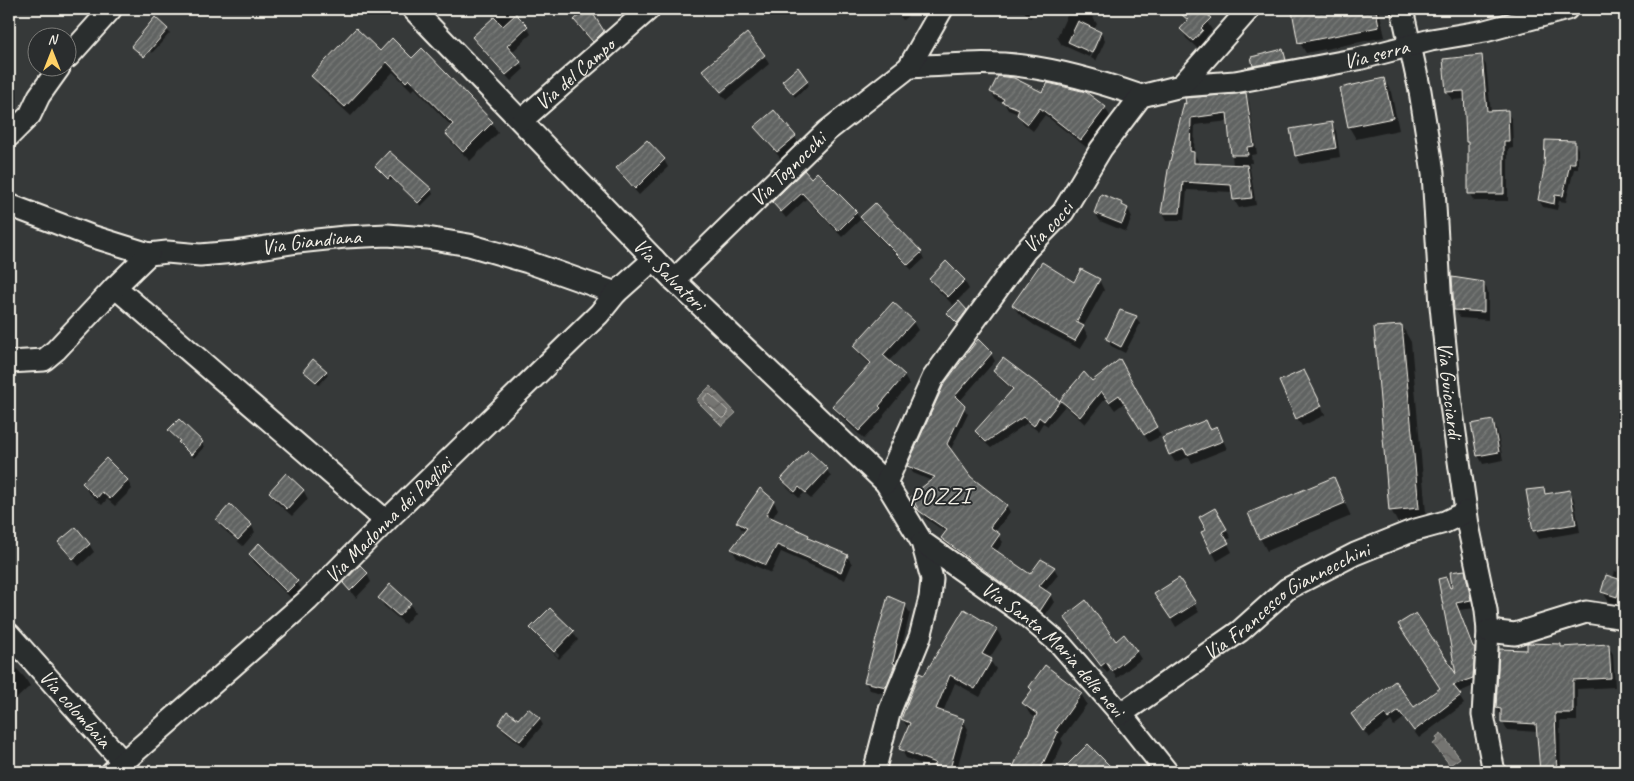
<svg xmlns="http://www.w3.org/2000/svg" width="1634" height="781" viewBox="0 0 1634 781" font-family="Caveat,sans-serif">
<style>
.water{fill:url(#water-waves);stroke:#a8a7a1}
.shadow{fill:#0007;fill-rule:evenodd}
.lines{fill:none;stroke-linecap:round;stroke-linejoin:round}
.shore{stroke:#c1bfb9;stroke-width:1}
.building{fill:url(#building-hatch);stroke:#f4f1e8}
.minor-casing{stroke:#f4f1e8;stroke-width:25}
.minor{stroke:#2a2d2e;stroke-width:21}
.labels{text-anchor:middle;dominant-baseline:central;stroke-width:4;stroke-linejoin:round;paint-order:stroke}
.street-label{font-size:21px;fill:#f4f1e8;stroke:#2a2d2e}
.quarter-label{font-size:24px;letter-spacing:1px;fill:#f4f1e8;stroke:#2a2d2e}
</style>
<defs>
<pattern id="water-waves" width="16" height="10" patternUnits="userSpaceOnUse" patternTransform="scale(1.25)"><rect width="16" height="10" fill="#757572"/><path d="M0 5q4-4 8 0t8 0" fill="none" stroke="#5f5e5c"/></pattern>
<pattern id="building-hatch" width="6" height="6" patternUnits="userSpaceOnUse" patternTransform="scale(1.25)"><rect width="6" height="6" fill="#616362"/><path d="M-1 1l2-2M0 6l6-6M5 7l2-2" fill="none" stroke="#787a78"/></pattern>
</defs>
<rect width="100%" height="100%" fill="#363939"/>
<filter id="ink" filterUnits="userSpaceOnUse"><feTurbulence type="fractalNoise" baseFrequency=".02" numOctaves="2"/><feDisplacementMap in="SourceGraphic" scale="10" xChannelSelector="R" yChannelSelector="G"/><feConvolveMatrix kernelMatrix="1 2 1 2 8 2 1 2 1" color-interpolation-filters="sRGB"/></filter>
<g filter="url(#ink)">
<!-- water -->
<path class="water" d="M710 386 736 413 722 426 696 400Z
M1441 733 1460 758 1450 765 1433 744 1438 740 1436 737Z"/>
<!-- shadow -->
<path class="shadow" d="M56 9H65L60 13Z
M490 9H510L527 27 531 34 511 53 524 69 511 81 478 45 474 38 496 17Z
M588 9H590L608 40 598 49 580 29 575 21Z
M894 9H916L903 20Z
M1022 9H1041L1030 18Z
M1070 9H1075L1092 16 1097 24 1094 30 1101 33 1105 41 1096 61 1091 58 1101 36H1098L1089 57 1062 45 1057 37Z
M1309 9H1379L1385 37 1306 53 1300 43 1293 12Z
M155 19 170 33 152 53 142 41Z
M1207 22 1212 30 1206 37 1207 39 1198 49 1186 38 1182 29Z
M422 50 492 123 498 133 470 161 452 143 446 133 452 127 415 88 412 91 393 72 351 116 319 86 313 76 381 52 412 60Z
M1282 51 1287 63 1256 69 1254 66Z
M764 55 720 92 704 70Z
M765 57 769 64 726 100 721 94Z
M1481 57 1486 65 1491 112H1507L1512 120 1513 148 1508 149V201H1474L1469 193V146L1467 142 1465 99 1452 100 1448 92 1444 60Z
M1384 79 1391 92 1399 130 1356 139 1349 127Z
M807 82 809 85 795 97 786 85Z
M991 92 1085 93 1105 108 1110 116 1086 147 1045 115 1033 131 1023 123 1019 114 1008 110 1005 104 996 100Z
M1245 94 1249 102 1257 154 1251 155 1252 163H1249L1256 205 1239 208 1234 200 1233 192 1187 190 1184 220H1167L1163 213 1185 105ZM1229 121 1233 166 1198 165V161L1194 153 1195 125Z
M1331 123 1336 131 1340 157 1301 164 1296 155Z
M756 127 795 137 799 145 782 160 761 135Z
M1574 142 1578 149V169H1574L1566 202 1559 201 1557 210 1543 207 1539 200Z
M664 160 668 167 639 195 622 176 618 169Z
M379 170 431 190 433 194 421 206 393 179 391 181Z
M817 174 856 213 860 219 875 204 921 253 924 259 912 270 865 224 862 218 842 237 806 199 786 218 773 202 811 179Z
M1122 204 1124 207 1128 209 1132 217 1126 232 1100 221 1095 213Z
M931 279 964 280 969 289 953 305 935 287Z
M1099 280 1104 290 1083 327 1088 336 1080 349 1034 325 1019 314 1013 305 1074 283ZM1096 283H1099L1074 328 1071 327Z
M1484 283 1488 292V320L1460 318 1455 309Z
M966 311 968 314 960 326 949 313Z
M1136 317 1140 324 1125 353 1111 346 1107 339Z
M913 322 918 330 888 362 904 376 909 384 884 415V417L864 439 838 414 833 406 871 365 859 354 855 346Z
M1402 326 1411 342 1427 524 1400 527 1391 510Z
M991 354 995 361 959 402 968 414 950 451 970 478 1006 505 1010 512 995 532 1003 542 996 552 1031 576 1042 560 1054 568 1058 575 1045 591 1050 595 1054 602 1044 617 947 545 943 538 947 533 925 518 913 496 932 481 913 473 909 466 945 385Z
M1003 359 1064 405 1061 400 1091 383 1119 361 1161 436 1149 442 1124 403 1115 410 1106 398 1085 424 1065 406 1048 426 1043 423 1038 431 1027 423 991 448 980 438 977 432 1013 391 998 377 994 371Z
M304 371H326L328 375 319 385Z
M1308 379 1325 415 1302 426 1297 418Z
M9 394 13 401 9 405Z
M1206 422 1211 430 1217 427 1227 449 1192 463 1189 457 1175 462 1170 454Z
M1492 422 1497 430 1503 460 1483 464 1478 455Z
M172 433 202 443 204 447 194 458Z
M827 470 831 477 811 499 804 493 799 498 787 487 783 480Z
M1333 478 1351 516 1267 551 1260 538Z
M127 480 132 489 115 506 107 499 102 505 88 492 83 483Z
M1543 489 1547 495 1569 491 1574 499 1580 532 1539 539 1534 530Z
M303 490 308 499 292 516 275 501 270 492Z
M773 500 778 509 772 519 808 536 811 540 847 556 852 564 845 580 781 552 771 573 737 558 732 550 746 532 742 530 737 522Z
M1215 510 1231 538 1226 540 1232 552 1217 561 1203 533 1207 530Z
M9 519 14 528 9 532Z
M217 520 251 525 255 532 243 546 221 527Z
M60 542 89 544 94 552 79 566 65 551Z
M1625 545V599L1623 606 1609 602 1603 592 1613 578 1615 571 1617 572Z
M250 554 297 582 301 589 292 599 254 562Z
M1464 571 1468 579 1475 608 1459 610 1478 656 1476 685 1457 693 1464 704 1419 738 1404 718 1394 726 1391 721 1369 738 1352 714 1414 709 1458 680 1446 578 1451 589Z
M367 574 371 582 356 598 344 583Z
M1179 580 1199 612 1176 627 1161 602Z
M380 598 410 604 415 612 405 624 384 606Z
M905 605 910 613 890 695 870 690 865 682Z
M965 610 997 630 1002 639 989 659 996 669 980 697 955 683 943 712 963 720 968 729 956 772H926L928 767 906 758 901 749 909 729 902 719 925 677Z
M1066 618 1115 643 1136 651 1141 659 1117 678 1111 670 1107 673Z
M531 628 573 632 578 640 559 659 536 636ZM536 632 559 655 558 657 536 636Z
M1608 646 1613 654 1615 687 1577 689V721H1560L1561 772H1541L1538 732 1507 730 1497 708 1528 652Z
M9 660 25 678 30 686 13 702 9 698Z
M1030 687 1081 694 1087 704 1061 739 1063 743 1049 772H1012L1037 719 1029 713 1024 703 1033 691Z
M539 718 543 725 524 747 503 730 500 724Z
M820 766 834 772H818Z"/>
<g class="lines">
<!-- shore -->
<path class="shore" d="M708 394 711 395 728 411V414L724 418H721L704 401V398Z"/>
</g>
<!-- building -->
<path class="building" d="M586 9H590L604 31 593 42 574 20Z
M1175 9H1201L1211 18 1201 28 1203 30 1193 41 1180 29 1188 20Z
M1303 9H1376L1379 27 1298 43 1292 11Z
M516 14 528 26 507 46 521 62 506 75 472 37 494 17 503 26Z
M155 17 168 29 144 57 131 46Z
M1078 21 1101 32 1092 53 1068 42Z
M356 28 380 51 392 38 412 58 422 48 493 122 463 152 445 133 453 124 409 79 406 82 387 62 345 107 311 76Z
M747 33 765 55 721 92 702 70Z
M1283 49 1286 60 1253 66 1251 57Z
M1482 55 1487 111 1508 110 1509 141H1504V194H1468V142H1466L1464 91 1446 92 1443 59Z
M798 67 808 81 793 94 782 81Z
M998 76 1014 78 1042 92 1048 83 1086 92 1106 107 1081 140 1040 108 1028 124 1017 115 1019 109 1002 102 1004 99 990 92Z
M1384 78 1393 118 1348 127 1340 88Z
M1246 93 1254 146 1247 147 1248 155H1231L1227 113 1191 118 1190 151 1194 152V163L1247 165 1252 198 1233 200 1231 185 1183 182 1180 213H1161L1168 170 1184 103 1186 104 1185 98Z
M774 110 796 136 777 152 754 127Z
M1332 122 1336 148 1295 156 1290 129Z
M647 140 665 159 635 189 616 168Z
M1545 140 1575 141V163H1570L1563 196 1555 195 1554 204 1538 200 1544 169Z
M389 151 432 189 418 203 390 176 388 179 375 166Z
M804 170 811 178 817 172 857 212 838 231 802 193 781 212 772 202Z
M1101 194 1123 203 1122 205 1128 208 1122 224 1094 213Z
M875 203 922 252 908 265 860 217Z
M946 261 965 280 948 297 929 279Z
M1042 262 1074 282 1081 269 1100 279 1076 322 1084 326 1075 341 1028 316 1012 305Z
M1452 277 1484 282V312L1454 310Z
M959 301 967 310 957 323 947 313Z
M893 302 914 321 883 355 905 375 879 406 881 408 859 431 832 406 871 363 853 346Z
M1120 310 1137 316 1121 347 1106 339Z
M1402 325 1419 508 1389 511 1374 327Z
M978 339 992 353 955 396 965 406 947 444 971 477 1007 505 990 527 1000 534 991 547 1030 574 1041 559 1055 567 1039 586 1051 594 1040 611 941 538 947 530 919 511 911 496 935 477 907 466 944 384Z
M1003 358 1060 401 1044 421 1039 417 1034 426 1023 417 986 442 975 431 1013 389 993 371Z
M313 359 327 371 316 382 303 371Z
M1120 359 1157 427 1144 435 1119 395 1109 402 1101 391 1080 417 1060 400 1084 372 1092 381Z
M1304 370 1322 406 1296 419 1279 381Z
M179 419 203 442 191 455 178 442 180 441 168 430Z
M1206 420 1210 429 1217 426 1223 441 1187 455 1184 449 1169 455 1162 438Z
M1493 420 1499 452 1477 456 1471 424Z
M808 450 828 469 806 493 799 487 795 492 781 479Z
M106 458 128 480 110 499 102 492 97 498 82 483Z
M286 473 304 490 287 509 269 492Z
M1334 477 1345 503 1259 539 1248 513Z
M760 488 774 500 766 515 809 535 808 538 848 555 841 572 777 545 766 565 731 549 747 528 736 522Z
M1544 488 1545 494 1570 490 1576 524 1533 531 1526 490Z
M230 504 252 525 238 540 216 520Z
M1215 508 1227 529 1222 532 1229 543 1211 553 1201 532 1206 530 1199 517Z
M76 527 90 544 73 559 58 542Z
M259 543 298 581 287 592 249 554Z
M360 565 368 573 350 591 343 583Z
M1465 570 1471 600 1456 603 1473 647H1475L1473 678 1453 685 1461 695 1414 731 1399 711 1388 719 1385 714 1363 731 1351 714 1395 681 1414 707 1440 688 1398 624 1416 613 1456 674 1438 579 1446 577 1450 588 1452 587 1450 572Z
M1606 575 1622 580 1617 597 1601 592Z
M1179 578 1196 603 1171 619 1154 594Z
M390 584 411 603 399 616 378 598Z
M888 596 906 604 896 643 897 644 893 663 895 664 886 687 864 682Z
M1086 600 1116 641 1124 634 1137 651 1112 671 1106 662 1101 666 1064 617Z
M550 608 574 631 554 652 530 628Z
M964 609 997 629 982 654 992 659 975 689 950 675 936 709 964 719 949 772H946L933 766 935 763 899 749 910 723 901 719 919 673 924 675Z
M1527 643 1561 644V647L1609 644 1611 678 1573 680V713H1555L1557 772H1540L1536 724 1501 722V709L1496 708 1499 649 1527 650Z
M1045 665 1082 693 1055 731 1058 732 1039 772H1011L1037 714 1022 703 1032 690 1029 687Z
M528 708 540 718 520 741 498 724 507 711 518 719Z
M1088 744 1116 772H1060Z"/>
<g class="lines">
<defs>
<g id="minor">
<path id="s1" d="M413 9 674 280 886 483 922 542 932 579 930 598 920 637 890 710 874 772"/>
<path id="s2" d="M1402 9 1420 91 1433 173 1441 306 1451 405 1468 525 1486 610 1488 631 1483 715 1494 772"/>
<path d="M68 57 111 9"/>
<path d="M909 67C947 65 986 61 1023 66 1064 71 1103 83 1141 96"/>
<path id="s3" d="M1181 86 1235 82 1358 59 1431 40 1485 31 1567 9"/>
<path id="s4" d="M522 120 649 9"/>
<path d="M9 136 30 115 39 96 59 68"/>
<path id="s5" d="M9 205 91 236 149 254 167 252 200 255 235 252 298 242 345 237 387 235 427 238 469 245 528 262 616 293"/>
<path id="s6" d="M674 280 827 131 909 67 942 9"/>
<path d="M115 287 386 521"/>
<path d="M9 362 44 360 56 350 115 287 149 254"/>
<path id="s7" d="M886 483 933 378 1025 251 1063 212 1101 149 1141 96 1181 86 1249 9"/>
<path id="s8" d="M922 542 1028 617 1061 645 1121 714 1167 772"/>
<path d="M1488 631 1515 634 1586 612 1625 618"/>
<path id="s9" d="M9 634 123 762"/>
<path id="s10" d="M1121 714 1240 631 1287 589 1355 554 1412 531 1445 522 1466 512"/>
<path id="s11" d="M112 772 308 600 386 521 599 314 616 293 654 259"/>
</g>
</defs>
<!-- minor casing -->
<use href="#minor" class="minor-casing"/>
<!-- minor -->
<use href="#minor" class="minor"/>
</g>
</g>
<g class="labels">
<!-- street labels -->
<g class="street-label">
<text stroke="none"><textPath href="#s3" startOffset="198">Via serra</textPath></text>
<text stroke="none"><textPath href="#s4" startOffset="70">Via del Campo</textPath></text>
<text stroke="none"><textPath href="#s6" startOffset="159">Via Tognocchi</textPath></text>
<text stroke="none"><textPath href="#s7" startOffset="305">Via cocci</textPath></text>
<text stroke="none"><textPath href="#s5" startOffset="312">Via Giandiana</textPath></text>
<text stroke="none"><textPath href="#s1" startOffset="369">Via Salvatori</textPath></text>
<text stroke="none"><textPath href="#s2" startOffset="385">Via Guicciardi</textPath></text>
<text stroke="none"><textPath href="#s11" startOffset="374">Via Madonna dei Pagliai</textPath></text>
<text stroke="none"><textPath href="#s10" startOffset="201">Via Francesco Giannecchini</textPath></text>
<text stroke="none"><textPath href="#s8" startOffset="170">Via Santa Maria delle nevi</textPath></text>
<text stroke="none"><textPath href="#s9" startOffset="100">Via colombaia</textPath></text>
</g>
<!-- quarter labels -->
<g class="quarter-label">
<text x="940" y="496">POZZI</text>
</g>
</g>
<!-- margin -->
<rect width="1634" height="781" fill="none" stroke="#2a2d2e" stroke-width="30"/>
<rect x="15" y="15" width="1604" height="751" fill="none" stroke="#f4f1e8" stroke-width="2" filter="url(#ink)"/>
<!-- north arrow -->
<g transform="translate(52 52)"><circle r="24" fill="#2a2d2e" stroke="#7b7b78"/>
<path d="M0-4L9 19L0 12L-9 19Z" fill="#ffd166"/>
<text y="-8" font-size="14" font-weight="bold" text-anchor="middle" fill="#f4f1e8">N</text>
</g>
</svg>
